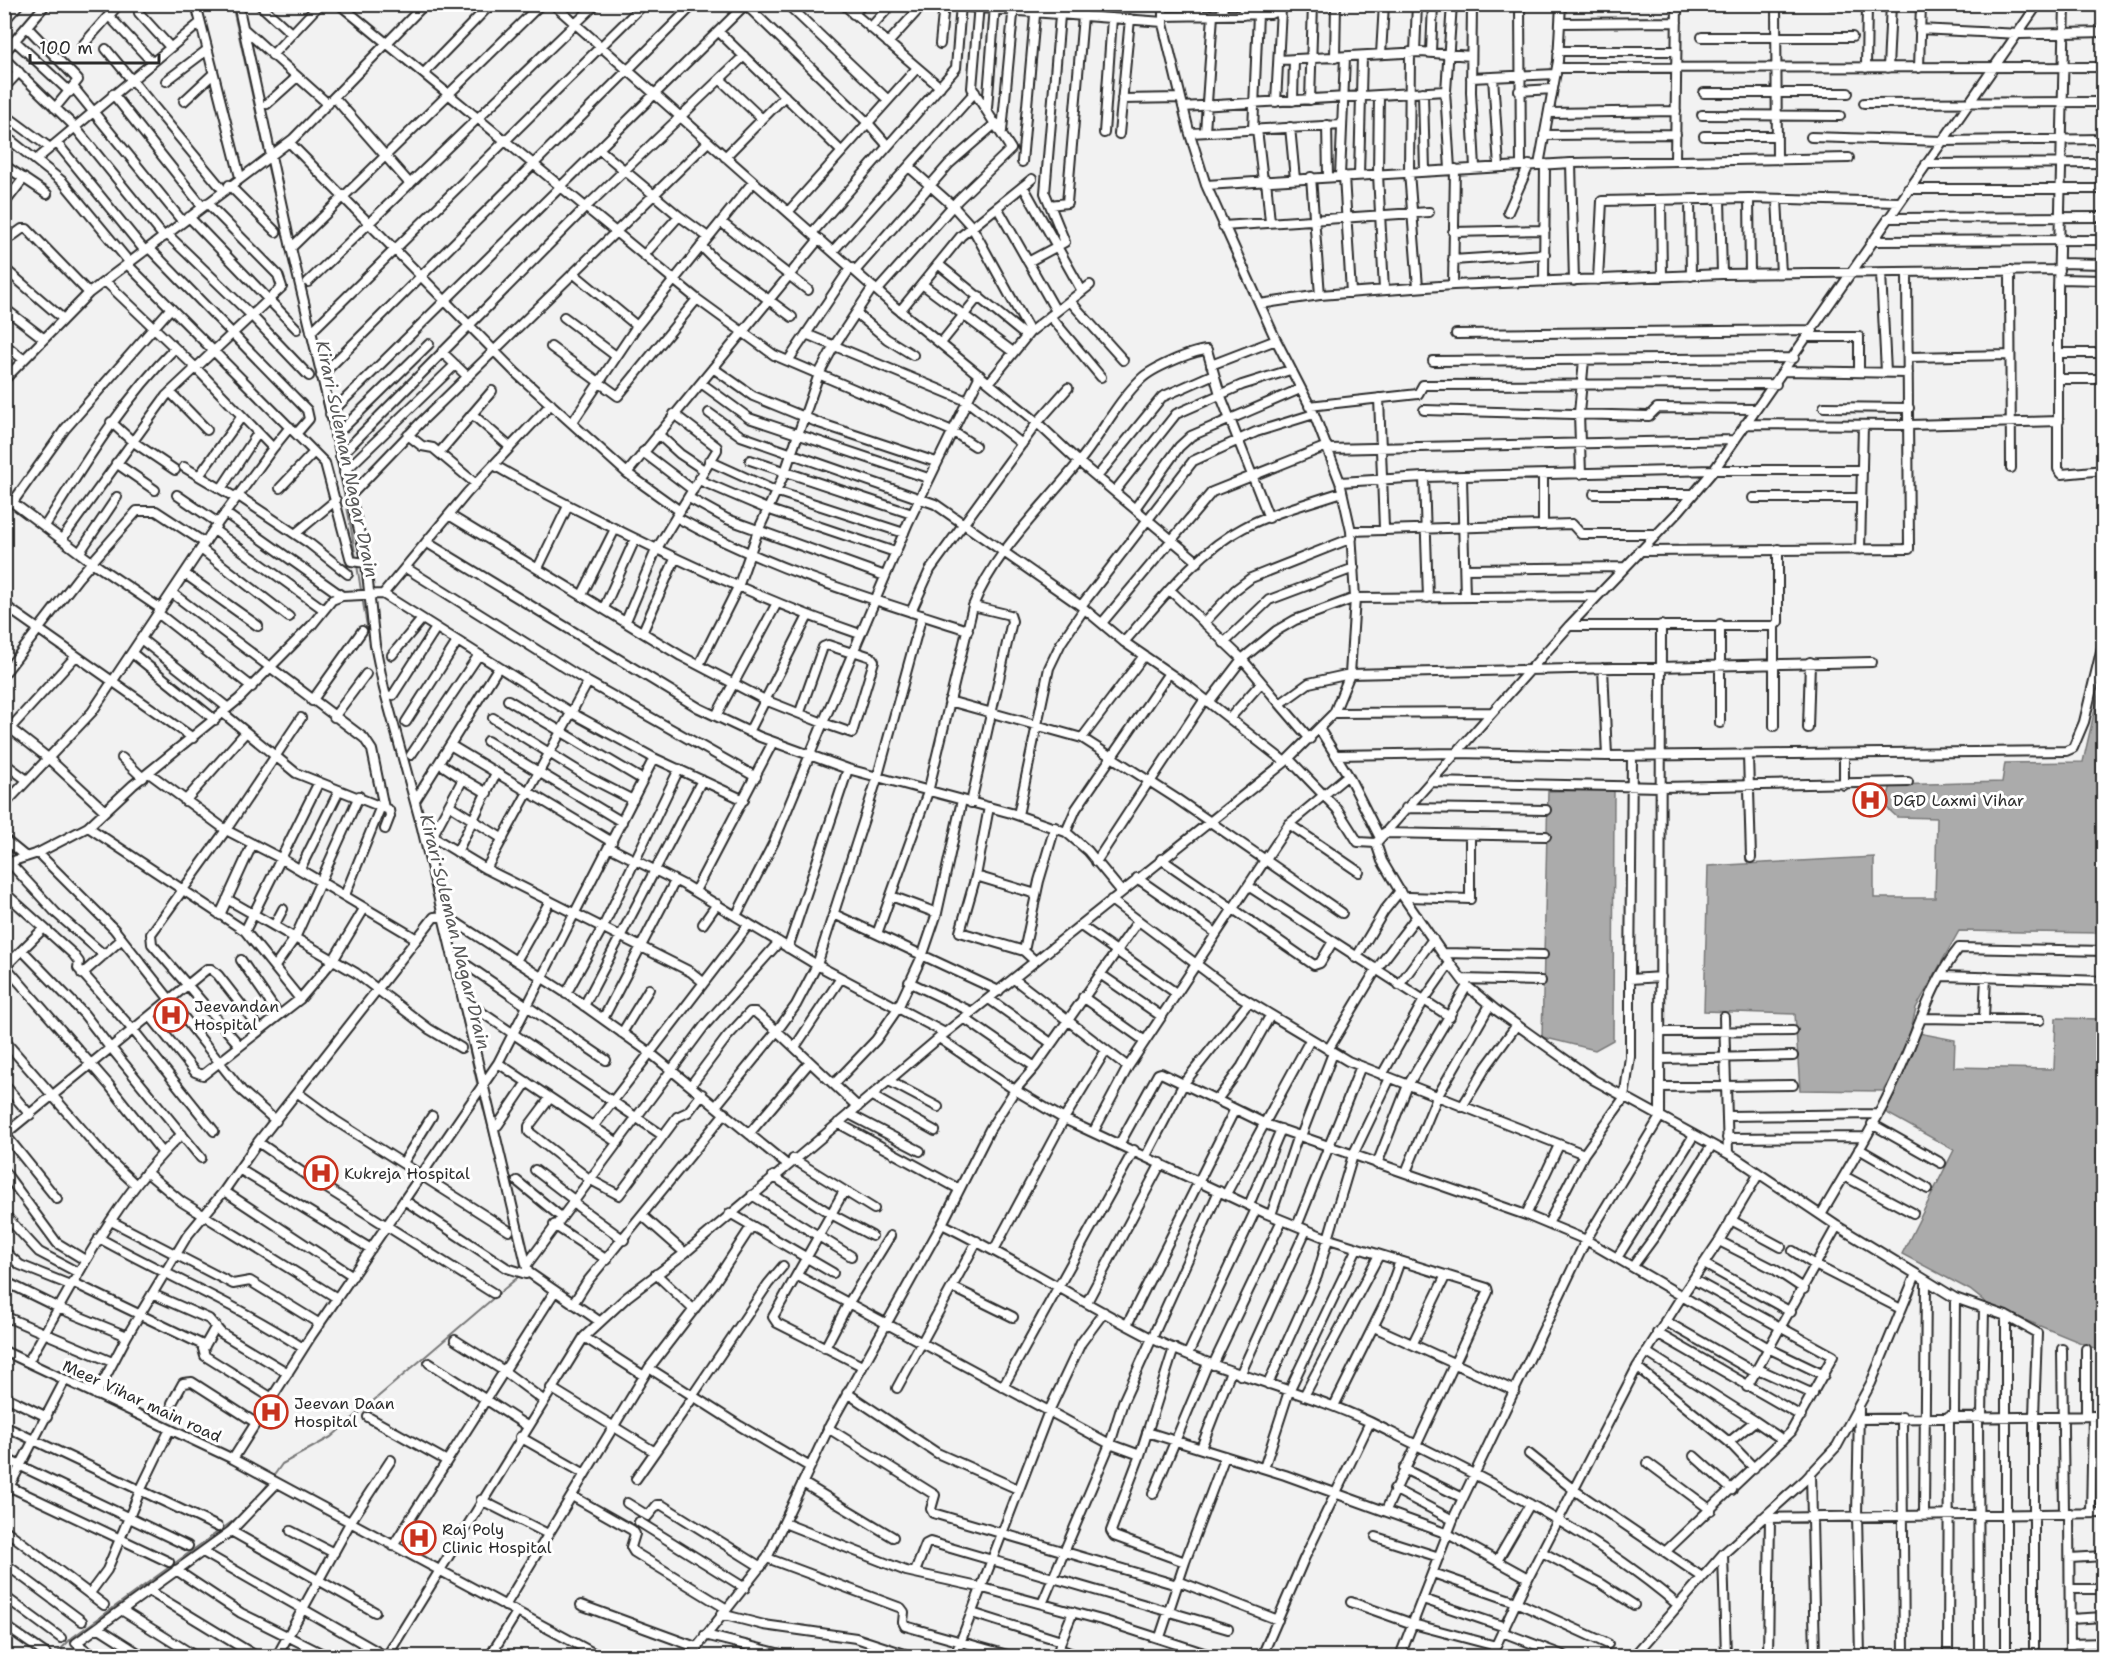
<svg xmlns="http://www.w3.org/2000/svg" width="2108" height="1661" viewBox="0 0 2108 1661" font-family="'Shantell Sans',sans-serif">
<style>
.water{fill:#ababab;stroke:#787878;stroke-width:1.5}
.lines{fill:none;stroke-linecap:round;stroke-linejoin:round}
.stream{stroke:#787878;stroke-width:2}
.minor-casing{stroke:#2b2b2b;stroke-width:12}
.minor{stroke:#fff;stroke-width:8}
.labels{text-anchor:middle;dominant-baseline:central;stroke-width:6;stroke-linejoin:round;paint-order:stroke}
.poi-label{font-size:16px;fill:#2b2b2b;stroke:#fff;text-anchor:start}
.street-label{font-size:16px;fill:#2b2b2b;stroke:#fff}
.water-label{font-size:18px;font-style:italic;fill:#585858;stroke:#fff}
</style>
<rect width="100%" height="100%" fill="#f2f2f2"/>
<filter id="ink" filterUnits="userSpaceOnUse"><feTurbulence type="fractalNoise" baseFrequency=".0167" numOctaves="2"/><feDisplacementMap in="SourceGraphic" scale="12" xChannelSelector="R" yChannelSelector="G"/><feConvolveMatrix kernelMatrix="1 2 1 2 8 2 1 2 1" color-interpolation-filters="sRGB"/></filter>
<g filter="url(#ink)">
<!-- water -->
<path class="water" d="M2103 674V933L1959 931 1916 1008 1904 1058 1883 1091 1800 1090 1795 1014 1704 1011 1708 866 1874 857V898H1935L1937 818 1897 817 1885 806 1891 785 2002 782 2005 763 2083 762Z
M1614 790 1613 1040 1595 1050 1542 1037 1548 791Z
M2056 1018 2103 1019V1352L1989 1305 1970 1290 1902 1254 1954 1150 1885 1112 1919 1033 1955 1040 1954 1067 2054 1069Z"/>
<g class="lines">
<!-- stream -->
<path class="stream" d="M232 4 266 157
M267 163C293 279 323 395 348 512 359 568 364 626 379 682
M415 815 438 911
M440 919 478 1087
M480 1095 502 1179
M258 1498 282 1464 331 1437 517 1278 521 1270 520 1255
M54 1656 73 1637 244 1513"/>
<defs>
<path id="minor" d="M196 4 240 177
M238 4 291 248 365 555 375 645 384 689 422 828 528 1272 599 1321
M259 4 292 34
M339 4 697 299 774 355 952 431 975 446
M553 4 894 306 1032 418 1079 462 1198 562
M745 4 868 123 888 146
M787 4 888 100
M843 4 940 87
M1243 4V15
M1472 4 1471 92 1475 168
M1520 4 1521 166
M1776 4 1777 158
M1831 4 1867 5
M2065 4 2058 292V469L2062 474 2104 470
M139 13 170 47
M853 14 863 4
M1199 15V4
M1222 15 1223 4
M109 16 152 62
M1163 16 1270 14 1281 9 1283 4
M4 21 19 4
M1560 23 1677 22
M27 27 78 80 55 108
M870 28 892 4
M244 29 328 104
M1919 29 2020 34 2104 32
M719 32 842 152
M1702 37H1852
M15 41 70 92
M888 43 919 9 928 4 1163 22
M940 44 944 4
M82 46 119 4
M106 49 223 190
M1558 51H1676
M1410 52 1409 172 1418 287
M1415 52 1417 4
M1431 52 1433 4
M4 53 46 4
M1381 54 1384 4
M272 55 320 4
M4 58 74 126 164 237
M1335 58 1336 4
M1279 60 1421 52 1471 56
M1557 68 2104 67
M1866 68 1867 4
M1888 68 1891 4
M1919 68 1921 4
M424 73 491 4
M1493 77 1499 167
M1471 78 1556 74
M720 79 762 119
M166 81 207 50
M4 88 19 72
M74 88 183 222
M1446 91 1452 4
M1519 91 1553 89
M1423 92 1425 171
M1704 93H1848
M113 94 202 206
M1379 95 1378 174 1384 290
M334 97 410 184
M1122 99 1181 98
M1310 100 1313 4
M184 101 213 74
M1293 101 1294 59
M1276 102 1281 9
M1864 103 2104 102
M267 104 297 77
M1183 107 1445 91 1450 169
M987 108 995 6
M1550 113 1676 111
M4 114 50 148
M1702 115 1840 116
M1327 125 1328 177
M1290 127 1295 179
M1257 129 1263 181
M1253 130 1258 14
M1002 131 1014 4
M1205 132 1213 15
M1104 133 1112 18
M1190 133 1342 125
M1119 134 1130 19
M4 135 63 182 130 263
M1544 135 1676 134
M1704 136H1777
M1811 137 1943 141 2104 139
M289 142 516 373 627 473 680 511
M57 143 145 251
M599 149 679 216 708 237
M725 157 785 96
M37 159 200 23
M1675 161 1677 4
M1022 162 1036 4
M1571 163 1574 281
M1926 164 2104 163
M4 165 47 194
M1539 165 1558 61 1561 4
M909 167 953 206 972 227 1030 332
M1359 175 1362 56
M1340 176 1345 57
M1344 176 1351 293
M1311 177 1320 295
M1266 180 1270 222
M229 185 276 232
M1206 185 1571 163 1849 158
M1023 186 1082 291
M1908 189H2104
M1749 198 1750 274
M1720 199 1722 274
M1777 199 1781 273
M1690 200 1691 276
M1661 201 1662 277
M4 204 24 178
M1050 205 1067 203 1084 4
M997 207 1056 311
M788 212 917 68
M1508 212 1529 165
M189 217 297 329
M1888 218 2104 217
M721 222 808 290
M1223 226 1429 212
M1453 232 1545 230
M4 233 11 237 22 229H27L89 293
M812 233 956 68 961 4
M167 234 250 314 309 376
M1872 241 2104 240
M701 246 716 261 792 317
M149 248 307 410 309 419 297 433
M291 248 541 4
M833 251 975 92
M644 255 679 216
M1453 260 1545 254
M1028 262 1065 242 1045 193 1061 4
M2059 263 2104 264
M938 264 1026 336
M128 265 325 463 351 561 366 563
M4 268 62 318
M2010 270 2011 468
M855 271 949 164 996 123
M573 273 637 326
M1881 273 1886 372
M2059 279 2104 280
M1598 280 1602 201 1749 198 1899 202
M308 282 596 4
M1544 282 1545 164
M922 284 1013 352
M1453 285 1455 169
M877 291 958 200 1011 149 972 88 979 4
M1070 301 1123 360
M1260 304 1320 295 1453 285 1722 274 2059 270
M4 308 43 338
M900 311 961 236 1032 179
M856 313 887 339 913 355
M1050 316 1101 377
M564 317 616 356
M311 332 644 4
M806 334 967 401 1022 444
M1456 334 1813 330
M1808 337H1859V372
M941 343 979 296
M4 344 23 359
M551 347 618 396 697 299
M442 352 468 377
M2059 353H2104
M1908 357 2010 355
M788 361 851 267
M1433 361 1794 358
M1211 365 1276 340
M713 368 753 396 819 423 936 462
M1784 371 1908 373
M321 376 694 4
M2058 379H2104
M4 380 89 293 293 139 425 4
M701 383 749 418 928 478
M989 383 1030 332 1090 285
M170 392 207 430
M1379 398 1384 528
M1309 406 1418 394 1423 385 1776 384
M1824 407 1909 408
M1424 410 1649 416 1657 408 1756 409
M709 413 741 436 935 504 1081 606 1124 642 1188 686 1285 762
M330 414 746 4
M472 414 510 447
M111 422 132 441 175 470
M572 423 637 326 753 182
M1745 424 1909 425 2059 421
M658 434 680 454 704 470
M408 435 422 446 433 448 476 484
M335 436 429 344
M273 448 290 427
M1328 449 1735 440
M643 452 693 490
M439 453 492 391
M340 456 586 207 744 56
M750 460 912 514
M709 461 775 491 904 533
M116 463 155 490
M494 465C536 490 580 511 624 533 701 571 778 606 860 634
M184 467 236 498
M344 472 455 365
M627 473 819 239
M1581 474 1579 413 1584 360
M1543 475V524
M199 476 242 416
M1097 477 1162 397 1214 374
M1424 477 1428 598
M1462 477 1465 597
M699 480 767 509 895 552
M1340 482 1424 477 1714 470H1862
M280 488 314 452
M221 489 258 433
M1115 491 1176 414 1242 385 1290 370
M1594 494H1693
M177 495 218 523
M237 495 310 544 348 574
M4 496 93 563 161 609
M350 496 422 421 708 142
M689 498 727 519 885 576
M1753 498H1861
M13 502 65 429 171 308
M1136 507 1179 447 1191 436 1300 389
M225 513 342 596
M449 515 681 656 765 700 823 723 908 523 980 375
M676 517C767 568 870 599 968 630
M45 526C85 463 122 401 175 348
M214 530 323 609
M1351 531 1572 524 1581 534H1657
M295 534 336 500
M62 539 166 396 282 287 278 275 207 203
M426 542 699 708 760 737 848 769 1011 813 1066 832 1088 851 1121 891
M201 549 289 617
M1860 550 1863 425
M1639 551 1909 549 1907 272
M80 552 117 497
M406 568 588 682 756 777
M538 568 568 506
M1465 569 1624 567
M185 574 258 626
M1170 590 1242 659 1280 704 1309 683 1350 674 1872 662
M172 593 364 738 372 750 384 808
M582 595 615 529
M4 605 193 738
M1081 606 1193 461 1256 432 1314 414
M604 608 635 539
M911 612 930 570 1037 423 1068 388
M159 614 252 687
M626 621 656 550 717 450V447L674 414
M1102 623 1212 492 1327 446
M1204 623 1235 590 1251 578 1352 538
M1569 626H1774
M643 631 675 559
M141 639 228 708
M1124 642C1159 603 1195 553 1243 528 1273 512 1310 503 1342 492
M1224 643 1269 600 1354 568
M132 653 215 720
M392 655 422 619
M699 665 738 587 758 531 785 472 819 374 834 346 873 287
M1603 668 1607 756
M4 674 78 578 137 511H156L205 543
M393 695 436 628
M508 700 643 780
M312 701 362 631
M949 701 1082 738 1177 799 1342 913
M1209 702 1242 659 1276 631 1295 620 1355 598 1597 596
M1280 704 1310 739
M800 712 823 647 828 645 852 653
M223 713 296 773 389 810 390 816 385 829
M1334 713 1492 712
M716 716 777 603
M334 717 366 674
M493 718 588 777 633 800
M1230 718 1261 683
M406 722 457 642
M1720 723V624
M1774 726V626L1778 622V549
M1808 728 1810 662
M11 729 48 758 105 811
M1320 730 1348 775 1380 838
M749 732 808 616
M4 735 76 656
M1082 738 1143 657
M487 741 622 822
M450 745 612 842
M411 755 478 656
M1336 755 1456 753 1607 756 2066 751 2073 748 2084 722 2104 639
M1748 755 1751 858
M122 758 143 778
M654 758 744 800
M1289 759 1337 809 1358 842 1376 843
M4 763 27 780
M439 763 463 779 449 805 503 839
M149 773 226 830 282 859 417 939
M463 779 487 793
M1150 782 1205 699
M1430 782 1661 787 1908 782
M1844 785V754
M185 801 246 732
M415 801 498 668
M971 803 1012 621 1010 615 973 606
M4 805 92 712 218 523 273 448 196 368 105 281
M449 805 434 833 436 839 486 869 691 972 703 982
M989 807 976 876 960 932 1024 951
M1406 808 1546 810
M1018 815 1049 668 1061 643 1084 609
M1289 824 1359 872
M88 827 245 931 300 999
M1066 832 1076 809 1169 673
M1384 833 1546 836
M4 839 26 857
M609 847 684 885 817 965 945 1033
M457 852 496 773
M38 853 114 929 242 1091 276 1121
M1161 859 1314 965 1320 963 1332 943
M1096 862 1149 781
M10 863 56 913 104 955
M4 864 38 853 88 827 133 785 239 699 311 626 332 600 342 596 383 594 467 493 551 404
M300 869 339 791
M486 869 588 682
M976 876 1036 894
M1137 878 1216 933
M1248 886 1450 1017
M695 891 773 742
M4 892 73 954 79 962 78 968 134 1031 214 1131
M345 895 381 806
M891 896 937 913
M1409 897 1470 899V835
M227 899 356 973 429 1029 461 1048
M1111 900 1236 994 1348 1061 1584 1154 1624 1098 1630 1057V979L1661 977
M834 914 999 991
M220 915 252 845
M736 916 774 842 823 723 852 733 874 661 871 657 853 651
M703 924 717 904
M274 926 283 909
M1081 926 1176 993
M245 931 319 782
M877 934 928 792 973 606C995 551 1042 508 1078 463 1100 437 1116 403 1141 379 1152 368 1192 351 1207 350L1220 394 1269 518
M788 948 848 769
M22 950 84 1014 111 1049
M1442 953 1543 955
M1356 958 1384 911 1400 891
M458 959 606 1060
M241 960 278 1014
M516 961 550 901
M1035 961 1024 951 1039 881 1055 827
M276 965 295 938 359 796
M6 967 109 1085 163 1153
M4 968 44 928
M82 974 122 939
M1100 974 1161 1016
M1943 976 2104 981
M1014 979 1128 1067
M1462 979 1541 981
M1630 979 1632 756
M909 982 972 1012
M1399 985 1433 939
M566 994 603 927 679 769
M1083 997 1145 1041
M989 999 1051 1043
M468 1003 662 1135
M584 1006 702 780
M151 1017 195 1072 203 1075 300 999 334 959 364 909
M1724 1017 1728 1153
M964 1018 1035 1067
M1921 1018 2040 1020
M1984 1018 1986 977
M603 1019 675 881
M1661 1032 1793 1031
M622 1033 649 989
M939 1038 1015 1090 1064 1119 1265 1213 1329 1239 1487 1288 1488 1292 1386 1510
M4 1040 106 1157 136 1185
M240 1046 152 944 151 934 226 830 301 718
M795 1047 841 978
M112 1049 201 1158
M1328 1050 1376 970 1417 916
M1661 1059 1793 1056
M498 1063 618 1143
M1382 1075 1424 1000 1450 963
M889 1081 938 1107
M4 1084 30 1115
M834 1084 876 1040 898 1008 923 954 937 913 962 800
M691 1085 727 1037 750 1012H755L777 1031 796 1005 817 965 877 779 922 615
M1661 1087 1793 1085
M298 1093 336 1121 509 1231
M872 1096 935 1131
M550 1098 529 1126V1132L589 1179 619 1195 677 1117 688 1112 702 1094
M1217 1100 1242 1066 1270 1016
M716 1106 777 1031 858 1107
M1462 1107 1486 1067 1516 1026
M849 1114 920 1151
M1727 1116 1877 1114
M838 1123 959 1189
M1872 1124 1941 1163
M498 1125 527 1082
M593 1127 749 924
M1094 1131 1128 1067 1289 824 1348 775
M4 1133 57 1199
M749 1134 810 1062
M4 1135 207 969H211L218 975 260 1029
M1301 1136 1333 1053
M1727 1138 1865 1137
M258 1142 309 1177 493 1293
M1120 1143 1158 1074 1161 1073 1268 1125 1526 1215 1586 1240 1660 1117 1661 625
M1859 1149 1928 1189
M1146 1156 1184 1083 1249 1002
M793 1159 874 1209
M403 1163 432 1116
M1377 1164 1408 1085 1467 986
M239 1169 371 1249
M535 1170 574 1200
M4 1171 57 1243 85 1260
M146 1172 182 1202 337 1298
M1406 1172 1437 1097 1490 1005
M773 1176 831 1214 872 1236
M1844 1176 1913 1213
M517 1181 561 1217
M224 1191 353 1276
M844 1191 773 1317 777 1323 862 1366
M1226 1194 1310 1040
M752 1195 851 1256
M404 1200 507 1268 526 1274
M572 1202 624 1240
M1249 1205 1281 1129
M730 1213 833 1273
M4 1214 39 1252 77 1272
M1271 1215 1298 1135
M1526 1215 1559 1145
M1821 1215C1850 1165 1882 1114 1904 1060 1920 1024 1933 980 1959 948L2104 951
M643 1216 685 1253
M1731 1220 1781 1247
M111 1221 233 1284 250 1281 320 1324
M942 1224C1014 1259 1082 1303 1153 1339 1223 1374 1300 1389 1370 1422L1304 1559 1262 1656
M1548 1224 1584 1154
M554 1225 607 1260
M1297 1226 1361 1066
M99 1238C167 1276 238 1305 303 1348
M1719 1241 1774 1269 1804 1289
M994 1250 1064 1119 1106 1050
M4 1251 20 1265 70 1285
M1793 1251 1815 1265 1901 1309
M1617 1258 1694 1135
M528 1263 705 1025 779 942
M1704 1264 1791 1312
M1633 1266 1655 1236 1712 1145
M656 1274 694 1310
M1916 1274 1955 1298 2006 1316 2037 1333 2034 1416V1656
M798 1276 1110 1444 1140 1455
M4 1281 61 1309 127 1336
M72 1282 205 1346
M952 1287 1013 1317
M152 1294 209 1319 221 1333 288 1373
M1087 1302 1161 1163
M573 1304 587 1282 725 1113
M4 1316 112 1362
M1665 1321 1756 1373
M1127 1325 1235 1109
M216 1326 203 1349 205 1356 272 1398
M1374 1327 1515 1391
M1657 1333 1801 1416
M584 1337 644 1376
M455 1340 504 1371 543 1400
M1413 1343 1446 1275
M825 1348 848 1304 890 1236
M1174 1348 1140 1455 1111 1531 1114 1536 1185 1562
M2062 1349 2064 1513
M2086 1349V1416
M4 1351 233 1459 599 1656
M1646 1352 1755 1421
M1188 1354 1256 1209
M28 1362C74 1283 114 1198 182 1134
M429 1363 527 1426
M1213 1365 1282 1220
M1637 1367 1729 1442 1754 1468
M649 1368 740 1426 810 1467
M1758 1369 1813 1394
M1240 1375 1306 1230
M1268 1384 1317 1276 1353 1155 1390 1078
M1003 1387 1134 1150
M1747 1387 1837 1226
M551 1388 655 1452
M897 1388 977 1241
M847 1393 937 1453 1018 1489
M96 1395 127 1336 187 1236 224 1191 258 1142 434 917 446 916 572 997 649 1052 786 1164
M693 1395 768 1284 783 1266
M4 1396 47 1417
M1304 1396 1379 1255
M172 1403 183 1383 192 1382 256 1423
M1334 1406 1385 1303 1400 1261
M1859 1409 1857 1515 1860 1656
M1954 1416 1955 1298
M1978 1416 1979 1656
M1982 1416 1984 1308
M368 1417 447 1461
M1902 1417 1904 1656
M1859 1419 2104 1416
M1370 1422C1477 1475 1587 1527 1678 1605
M4 1426 218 1527
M828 1428 935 1495 931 1509 933 1513 1177 1585
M1147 1432 1285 1475 1448 1534 1528 1578
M520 1437 585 1474
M1729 1442 1755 1421 1783 1440
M1201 1448 1231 1371
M1529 1454 1574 1490 1702 1577
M1694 1456 1732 1490
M4 1458 188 1546
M233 1459 311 1336 498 1063 654 758 570 712 383 594
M1648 1463 1711 1510
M1264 1468 1289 1391 1357 1248
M1404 1469 1463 1498
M1811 1473 1815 1656
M636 1479 694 1396
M803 1483 893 1537
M4 1484 169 1562
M1394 1489 1453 1520
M1153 1494 1208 1363
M572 1496 632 1530 635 1534 631 1547 634 1552 727 1609
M4 1497 65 1380
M481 1500 548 1534
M627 1503 648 1516 657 1505H662L761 1567
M2069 1513 2070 1656
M2091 1513 2093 1416
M1924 1514 1926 1282
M1762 1518 2104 1513
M639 1522 745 1588
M784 1523 906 1571 983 1588 1105 1621 1213 1656
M4 1529 104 1605
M231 1531 375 1612
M291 1531 334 1553
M1376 1537 1439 1557
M393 1546 555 1291
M1666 1551 1791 1432 1833 1356 1694 1280
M203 1552 385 1656
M1542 1552 1602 1584 1634 1605
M1723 1554 1726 1656
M767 1558 901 1608 904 1612 903 1622 905 1626 1011 1656
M2070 1558 2104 1556
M1497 1561 1530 1504
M4 1563 82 1621
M176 1570 241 1613 327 1656
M915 1572 926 1544 930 1542 1228 1629
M1433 1573 1516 1602 1608 1644
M1178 1581 1278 1620
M2070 1589H2104
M149 1591 256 1656
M90 1593 107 1570 140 1491 169 1431
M4 1596 61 1638
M1423 1599 1505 1627
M1351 1602 1413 1624 1496 1646
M1042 1604 1110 1444 1123 1402 1219 1191
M581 1605 696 1647
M505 1606 649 1368 715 1282 751 1227
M123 1611 195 1656
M972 1613 1061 1641 1059 1649 1078 1656
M721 1614 764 1625 856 1638 911 1656
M2070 1619 2104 1617
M4 1625 46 1654
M99 1628 143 1656
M1502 1632 1565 1656
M705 1635 789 1656
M1160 1637 1185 1562 1225 1456
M1061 1641 1073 1612
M2070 1644 2104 1643
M4 1656H6
M94 1656 76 1643 231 1531 277 1483
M277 1656 351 1521 391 1460
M387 1656 584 1337 627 1297 685 1253 939 1038 1285 762 1334 713 1350 674 1355 598 1351 531 1340 482 1314 414 1276 340 1206 185 1189 131 1163 24V4
M490 1656 517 1612
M690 1656 767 1558 830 1425 942 1224 990 1129 1015 1090 1035 1067 1138 921
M856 1656H860
M955 1656 1049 1411 1081 1343 1104 1312
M1400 1656 1454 1517 1586 1240 1682 1296 1719 1241 1758 1175
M1491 1656 1521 1592 1637 1367 1682 1296 1770 1349 1824 1375
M1634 1656 1723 1554 1805 1480 1837 1446 1871 1383 1916 1274 1837 1226 1736 1158 1594 1080 1496 1010 1467 986 1442 953 1402 895 1382 861 1376 843 1569 626 1679 511 1714 470 2038 4
M1768 1656 1770 1517
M1948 1656 1949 1416
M2006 1656V1316"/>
</defs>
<!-- minor casing -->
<use href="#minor" class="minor-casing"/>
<!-- minor -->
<use href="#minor" class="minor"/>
</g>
</g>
<!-- icons -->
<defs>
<symbol id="hospital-ring" viewBox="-11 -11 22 22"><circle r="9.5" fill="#fff" stroke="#c8321e" stroke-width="1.5"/><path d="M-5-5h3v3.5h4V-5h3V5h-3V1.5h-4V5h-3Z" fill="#c8321e"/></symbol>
</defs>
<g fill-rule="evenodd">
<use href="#hospital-ring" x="1851" y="781" width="38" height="38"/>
<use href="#hospital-ring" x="152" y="996" width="38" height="38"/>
<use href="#hospital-ring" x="302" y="1154" width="38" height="38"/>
<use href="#hospital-ring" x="252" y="1393" width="38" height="38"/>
<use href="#hospital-ring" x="400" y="1519" width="38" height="38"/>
</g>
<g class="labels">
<!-- poi labels -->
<g class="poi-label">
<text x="1893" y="800">DGD Laxmi Vihar</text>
<text x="194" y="1006">Jeevandan<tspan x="194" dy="18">Hospital</tspan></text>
<text x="344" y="1173">Kukreja Hospital</text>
<text x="294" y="1403">Jeevan Daan<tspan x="294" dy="18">Hospital</tspan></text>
<text x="442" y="1529">Raj Poly<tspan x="442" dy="18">Clinic Hospital</tspan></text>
</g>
<!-- street labels -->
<g class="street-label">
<text transform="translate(142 1401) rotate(25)">Meer Vihar main road</text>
</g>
<!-- water labels -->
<g class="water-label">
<text transform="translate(347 459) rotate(78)">Kirari Suleman Nagar Drain</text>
<text transform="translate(455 932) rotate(76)">Kirari Suleman Nagar Drain</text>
</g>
</g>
<!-- margin -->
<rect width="2108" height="1661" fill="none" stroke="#fff" stroke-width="24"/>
<rect x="12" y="12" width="2084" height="1637" fill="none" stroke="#2b2b2b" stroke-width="2" filter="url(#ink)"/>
<!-- scale -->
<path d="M30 54v9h129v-9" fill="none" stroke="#2b2b2b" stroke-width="3"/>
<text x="39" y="54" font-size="18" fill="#2b2b2b" stroke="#ffffff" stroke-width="4.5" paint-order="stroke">100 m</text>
</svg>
